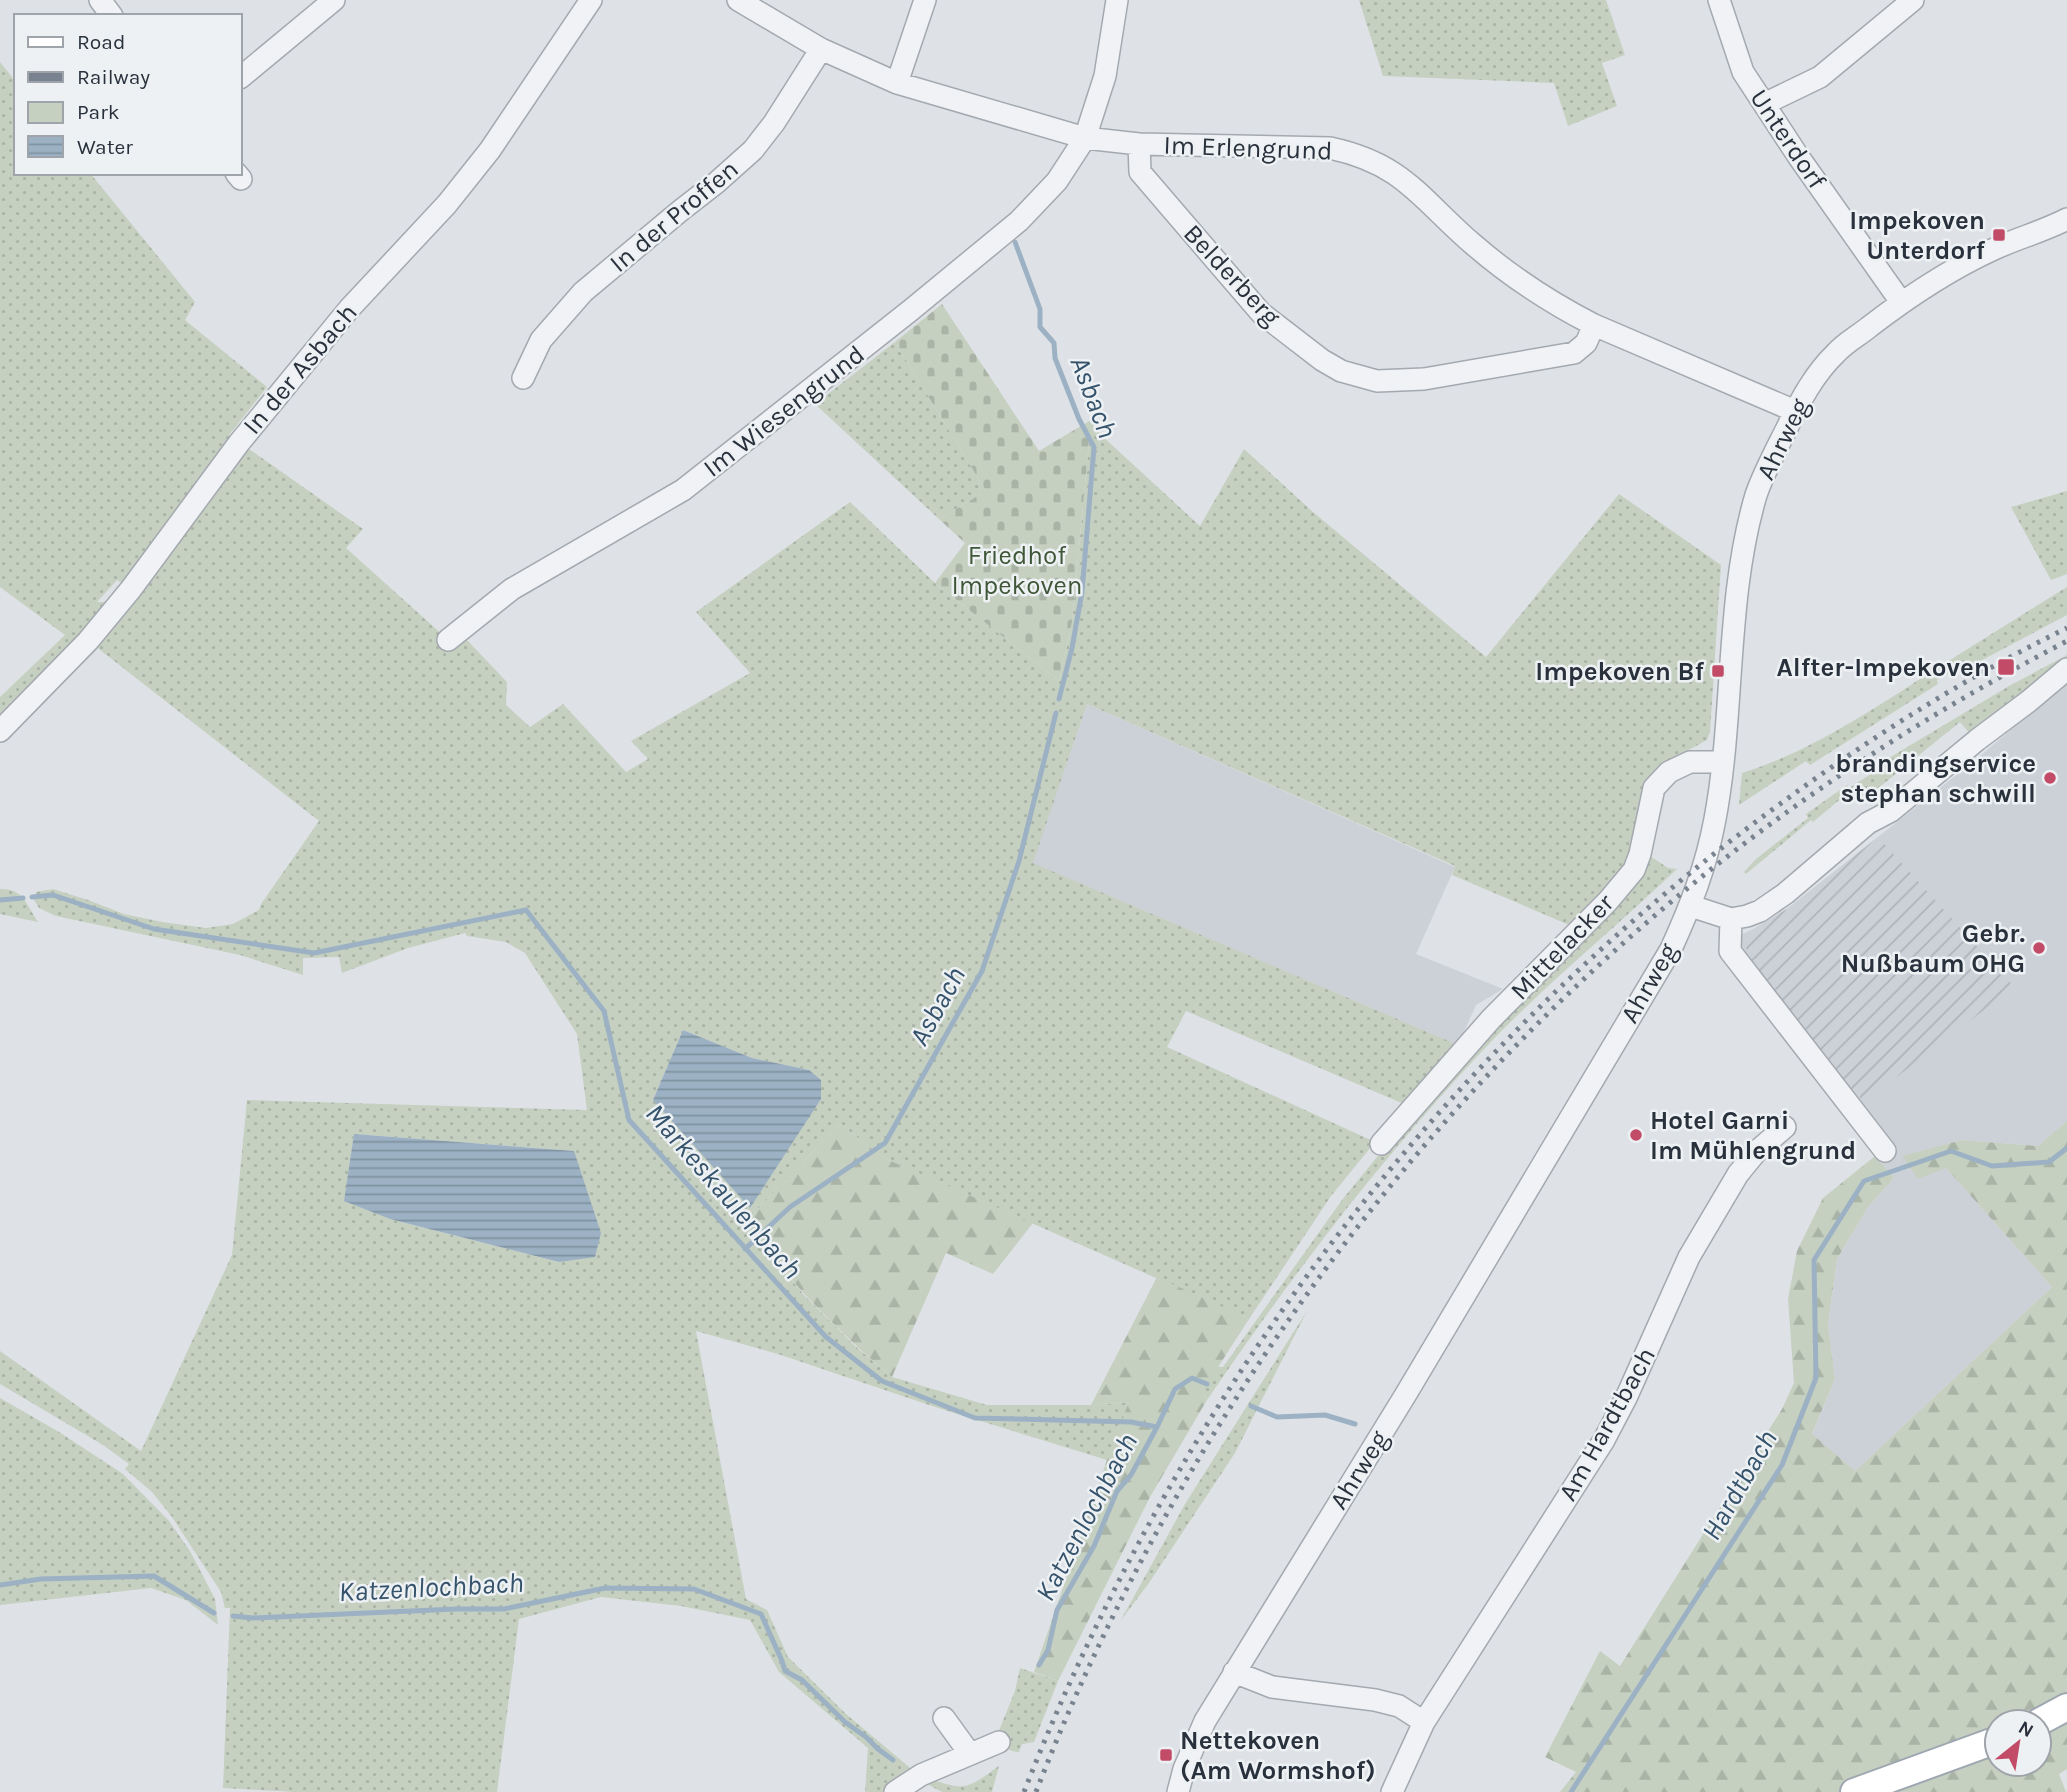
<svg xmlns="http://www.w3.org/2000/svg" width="2067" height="1792" viewBox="0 0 2067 1792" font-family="Karla,sans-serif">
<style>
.built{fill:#ccd1d8}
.industrial{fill:url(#industrial-furrows)}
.green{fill:url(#green-dots);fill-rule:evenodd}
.forest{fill:url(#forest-firs);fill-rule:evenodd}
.cemetery{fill:url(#cemetery-stones)}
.water{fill:url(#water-rules)}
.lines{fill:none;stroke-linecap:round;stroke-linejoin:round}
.stream{stroke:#9cb2c4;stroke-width:5}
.minor-casing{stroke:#a4a9b0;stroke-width:24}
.major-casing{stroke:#9ea7b1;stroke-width:30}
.minor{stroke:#f0f2f5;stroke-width:21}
.major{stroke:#fff;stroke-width:26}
.rail{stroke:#79838f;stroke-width:5;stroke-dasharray:3.5 7;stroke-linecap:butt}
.poi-dot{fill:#c24c67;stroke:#edf1f4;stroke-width:2.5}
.labels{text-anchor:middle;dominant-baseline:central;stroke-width:5;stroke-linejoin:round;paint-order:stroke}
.street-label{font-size:26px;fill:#29313c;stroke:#edf1f4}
.poi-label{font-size:26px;font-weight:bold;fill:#29313c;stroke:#edf1f4;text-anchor:end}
.park-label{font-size:26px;fill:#3f5637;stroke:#edf1f4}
.water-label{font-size:28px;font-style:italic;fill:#36536c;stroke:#edf1f4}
</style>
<defs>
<pattern id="industrial-furrows" width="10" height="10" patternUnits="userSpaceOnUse" patternTransform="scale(1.75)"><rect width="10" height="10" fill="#ccd1d8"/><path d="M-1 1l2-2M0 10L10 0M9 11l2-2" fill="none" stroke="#afb4ba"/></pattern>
<pattern id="green-dots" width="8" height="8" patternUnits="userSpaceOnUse" patternTransform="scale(1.75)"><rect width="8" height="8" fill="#c5d0c0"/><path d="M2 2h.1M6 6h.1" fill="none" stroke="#a9b3a6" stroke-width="1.8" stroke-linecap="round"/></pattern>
<pattern id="forest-firs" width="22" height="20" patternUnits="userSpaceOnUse" patternTransform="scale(1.75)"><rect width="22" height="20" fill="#c5d0c0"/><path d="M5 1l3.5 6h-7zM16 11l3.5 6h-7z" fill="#a9b3a6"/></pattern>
<pattern id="cemetery-stones" width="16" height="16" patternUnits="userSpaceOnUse" patternTransform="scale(1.75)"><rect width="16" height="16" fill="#c5d0c0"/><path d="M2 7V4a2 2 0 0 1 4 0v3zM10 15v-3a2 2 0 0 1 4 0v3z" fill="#a9b3a6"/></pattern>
<pattern id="water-rules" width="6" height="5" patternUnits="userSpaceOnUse" patternTransform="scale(1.75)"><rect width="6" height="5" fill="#9cb2c4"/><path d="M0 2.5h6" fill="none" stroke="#7f91a0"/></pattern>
</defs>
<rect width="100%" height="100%" fill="#dee2e6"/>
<!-- built -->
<path class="built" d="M2067 684V1121L2038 1146 1962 1140 1903 1157 1946 1168 2052 1287 1855 1471 1812 1435 1835 1379 1828 1325 1837 1259 1868 1207 1894 1178 1875 1156 1882 1148 1730 940 1755 928 1787 909 1979 757 2043 702Z
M1087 704 1455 867 1416 954 1503 989 1476 1005 1458 1045 1032 863Z"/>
<!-- industrial -->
<path class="industrial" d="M1878 837 2014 987 1864 1102 1854 1090 1849 1092 1752 969 1746 953 1747 938 1755 928 1787 909Z"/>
<!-- green -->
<path class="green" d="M1359 0H1606L1625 55 1602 63 1617 106 1568 126 1554 83 1383 76Z
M0 62 16 82V173H90L195 302 185 320 267 387 229 435 363 529 346 548 455 646 465 638 507 682 506 705 530 727 563 704 626 772 648 759 631 741 750 673 696 612 850 502 935 583 1059 681 1072 622 1091 420 1101 435 1200 526 1244 449 1313 512 1486 657 1619 494 1721 565 1710 732 1707 740 1659 766 1645 788 1629 867 1569 925 1452 875 1455 866 1087 704 1033 863 1458 1045 1404 1104 1186 1011 1167 1047 1375 1142 1331 1196 1249 1319 884 1158 840 1124 743 1224 805 1296 855 1346 892 1377 987 1405H1091L1130 1402 1107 1460 935 1407 778 1354 696 1331 746 1599 767 1610 788 1657 846 1714 915 1772 887 1792H865L868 1748 779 1672 750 1620 681 1606 601 1597 519 1619 497 1792H294L223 1788 230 1608H225L221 1592 172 1517 152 1492 125 1469 129 1464 103 1445 0 1384V1351L141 1451 232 1255 247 1100 587 1110 577 1034 525 953 506 942 467 936 465 933 408 948 342 973 339 957 303 958V975L240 955 56 916 39 908 34 900 36 892 53 889 88 900 124 914 162 922 206 928 233 924 259 910 261 904 319 821 95 646 131 589 117 580 97 602H108L40 680 0 719V697L65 635 0 587ZM683 1030 752 1058 809 1070 653 1100ZM354 1134 573 1151 601 1234 559 1262 390 1219 345 1201Z
M895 342 986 491 939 519 815 404Z
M2067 491V574L2051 580 2011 507Z
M2067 587V615L1956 674 1953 671 1937 680 1938 684 1810 765 1806 761 1739 805 1742 773C1806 753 1861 717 1917 681 1967 649 2017 618 2067 587Z
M2067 655V658L1971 735 1960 722 1877 789 1851 802 1844 796 1813 822 1811 820 1746 874 1744 872 1756 859 1808 818 1806 814 1847 785 1849 788 1871 774 1869 770 2009 686Z
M1650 856 1668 868 1677 869C1614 929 1547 983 1487 1046 1383 1156 1292 1275 1207 1400L1202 1392 1217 1367H1223L1342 1200 1412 1114 1634 887Z
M0 889C23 888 26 904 38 922L0 914Z
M1307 1311 1235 1453 1149 1583 1121 1620 1185 1504Z
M0 1398 59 1432 123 1474 169 1521 190 1551 215 1599 218 1625 186 1600 151 1588 0 1605Z
M1020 1668 1058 1681 1034 1742 1022 1744 1019 1752C1005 1751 1003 1745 998 1733L1015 1691Z
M999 1766 992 1792H942L927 1784 928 1780C938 1781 946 1785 957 1786 971 1789 988 1773 999 1766Z"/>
<!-- forest -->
<path class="forest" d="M2067 1121V1769L2059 1774 2066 1792H1560L1576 1772 1545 1757 1600 1651 1620 1666 1782 1409 1794 1383 1788 1299 1797 1251 1823 1198 1875 1156 1894 1178 1868 1207 1837 1259 1828 1325 1835 1379 1812 1434 1855 1471 2052 1287 1946 1168 1918 1179 1902 1156 1962 1140 2038 1146ZM1997 1722H2039V1764H1997Z
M840 1124 884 1158 1033 1223 993 1274 946 1253 892 1377C836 1331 790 1279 742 1225Z
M1157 1277 1249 1319 1202 1392 1207 1400 1150 1497 1058 1681 1034 1672 1107 1460 1129 1402 1091 1405Z"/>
<!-- cemetery -->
<path class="cemetery" d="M942 304 1039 451 1091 420 1072 622 1059 681 935 583 965 543 939 519 986 491 895 342Z"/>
<!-- water -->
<path class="water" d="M683 1030 752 1058 809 1070 821 1080V1099L750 1208 653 1100Z
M354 1134 574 1151 601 1233 595 1257 559 1262 390 1219 344 1201Z"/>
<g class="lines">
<!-- stream -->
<path class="stream" d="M1015 242 1040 309V327L1054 343 1055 358 1079 419 1094 447 1082 592 1072 648 1059 699
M32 897 53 895 154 929 314 953 526 910 604 1011 629 1120 826 1337 882 1381 975 1418 1131 1422 1157 1427 1175 1389 1192 1378 1207 1384
M0 900 23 898
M745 1249 790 1207 885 1143 982 971 1019 861 1056 713
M1251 1406 1277 1417 1325 1415 1355 1424
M0 1585 41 1579 154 1576 214 1613
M233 1616 253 1618 456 1609H504L605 1588 694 1589 761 1614 782 1661 785 1671 802 1680 845 1722 866 1737 878 1749 893 1760
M1039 1665 1048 1650 1057 1610 1094 1546 1117 1491 1131 1475 1157 1427
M1571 1792 1782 1465 1816 1378 1814 1260 1864 1181 1951 1151 1992 1166 2049 1162 2067 1148"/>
<defs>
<path id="minor" d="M100 0 112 16
M738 0 821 49 897 83 1085 138 1139 144 1330 148C1405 164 1421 200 1474 245 1511 277 1551 303 1594 325L1795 411
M1719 0 1743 72 1798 156 1901 302
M240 78 334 0
M897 83 925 0
M1764 104 1820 77 1913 0
M1139 144 1140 172 1261 313 1322 360 1341 371 1377 381 1424 379 1574 353 1586 343 1594 325
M236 173 241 179
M523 378 541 340 583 292 680 211 716 183 753 150 774 123 821 49
M448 640 512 589 683 490 911 310 1019 221 1057 181 1085 138 1105 76 1117 0
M0 731 88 641 131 589 239 443 349 309 447 204 490 150 591 0
M1691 906 1731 919 1747 916 1760 911 1786 893 1868 823 1891 811 1977 740 2029 701 2067 669
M1731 919 1730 951 1885 1151
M1381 1144 1491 1019 1608 901 1634 870 1640 854 1654 788 1669 772 1690 762H1722
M1234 1672 1272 1687 1375 1700 1399 1706 1424 1722
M944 1718 970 1754
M895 1792 921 1775 999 1742
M1178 1792 1184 1769 1205 1721 1406 1394 1671 949C1691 905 1706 867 1715 819 1735 712 1725 600 1756 495 1764 472 1776 450 1787 428 1800 401 1814 374 1836 353 1845 343 1858 336 1869 327 1908 297 1948 270 1994 249 2018 238 2044 231 2067 219
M1392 1792 1424 1722 1604 1440 1626 1398 1689 1257 1738 1174 1756 1152 1785 1127"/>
<path id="major" d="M2039 1722 2067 1707
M1854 1792 1997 1740"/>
</defs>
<!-- minor casing -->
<use href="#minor" class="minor-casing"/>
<!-- major casing -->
<use href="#major" class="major-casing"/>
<!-- minor -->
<use href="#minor" class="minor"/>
<!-- major -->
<use href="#major" class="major"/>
<!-- rail -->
<path class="rail" d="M1024 1792C1177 1399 1438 1052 1780 804 1870 738 1966 677 2067 628
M1036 1792C1175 1430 1424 1090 1732 853 1837 772 1950 702 2067 641"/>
</g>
<!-- markers -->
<g class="poi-dot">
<rect x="1992" y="228" width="14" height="14" rx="3.5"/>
<rect x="1997" y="658" width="18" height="18" rx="3.5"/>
<rect x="1711" y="664" width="14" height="14" rx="3.5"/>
<circle cx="2050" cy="778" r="7"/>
<circle cx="2039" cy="948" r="7"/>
<circle cx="1636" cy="1135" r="7"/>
<rect x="1159" y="1748" width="14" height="14" rx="3.5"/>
</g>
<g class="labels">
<!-- street labels -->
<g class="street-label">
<text transform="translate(1788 139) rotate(56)">Unterdorf</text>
<text transform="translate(1248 148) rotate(2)">Im Erlengrund</text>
<text transform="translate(674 216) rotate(-40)">In der Proffen</text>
<text transform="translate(1232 275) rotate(47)">Belderberg</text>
<text transform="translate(300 369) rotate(-50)">In der Asbach</text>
<text transform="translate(784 411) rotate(-38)">Im Wiesengrund</text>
<text transform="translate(1783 439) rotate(-64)">Ahrweg</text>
<text transform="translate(1562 947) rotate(-46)">Mittelacker</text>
<text transform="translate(1649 983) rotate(-60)">Ahrweg</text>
<text transform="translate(1607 1424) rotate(-61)">Am Hardtbach</text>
<text transform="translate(1359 1470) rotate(-58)">Ahrweg</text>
</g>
<!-- poi labels -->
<g class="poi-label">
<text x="1985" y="220">Impekoven<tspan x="1985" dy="30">Unterdorf</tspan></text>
<text x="1990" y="667">Alfter-Impekoven</text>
<text x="1704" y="671">Impekoven Bf</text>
<text x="2036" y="763">brandingservice<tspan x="2036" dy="30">stephan schwill</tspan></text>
<text x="2025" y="933">Gebr.<tspan x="2025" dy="30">Nußbaum OHG</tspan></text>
<text x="1650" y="1120" text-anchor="start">Hotel Garni<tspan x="1650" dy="30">Im Mühlengrund</tspan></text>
<text x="1180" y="1740" text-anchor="start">Nettekoven<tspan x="1180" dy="30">(Am Wormshof)</tspan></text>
</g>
<!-- park labels -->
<g class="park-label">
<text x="1017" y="555">Friedhof<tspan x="1017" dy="30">Impekoven</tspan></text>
</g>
<!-- water labels -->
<g class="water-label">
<text transform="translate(1094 397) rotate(69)">Asbach</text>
<text transform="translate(937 1006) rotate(-61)">Asbach</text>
<text transform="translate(724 1191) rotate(49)">Markeskaulenbach</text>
<text transform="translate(1739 1485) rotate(-60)">Hardtbach</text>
<text transform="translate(1086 1517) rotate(-62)">Katzenlochbach</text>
<text transform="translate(431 1587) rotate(-3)">Katzenlochbach</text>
</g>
</g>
<!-- legend -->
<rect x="14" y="14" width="228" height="161" fill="#edf1f4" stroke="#9fa4aa" stroke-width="2"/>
<rect x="28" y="37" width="35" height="10" fill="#ffffff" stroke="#9fa4aa" stroke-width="2"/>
<text x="77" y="49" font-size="21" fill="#29313c">Road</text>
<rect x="28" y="72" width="35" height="10" fill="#79838f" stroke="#9fa4aa" stroke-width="2"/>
<text x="77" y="84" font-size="21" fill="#29313c">Railway</text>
<rect x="28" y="102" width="35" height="21" fill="#c5d0c0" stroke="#9fa4aa" stroke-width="2"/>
<text x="77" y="119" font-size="21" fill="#29313c">Park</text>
<rect x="28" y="136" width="35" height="21" fill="url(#water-rules)" stroke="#9fa4aa" stroke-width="2"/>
<text x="77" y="154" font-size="21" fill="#29313c">Water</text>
<!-- north arrow -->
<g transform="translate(2018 1743) rotate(30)"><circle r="33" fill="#edf1f4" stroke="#9fa4aa" stroke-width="2"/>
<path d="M0-5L12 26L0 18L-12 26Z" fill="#c24c67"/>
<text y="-10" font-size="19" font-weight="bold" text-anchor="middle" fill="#29313c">N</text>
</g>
</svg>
